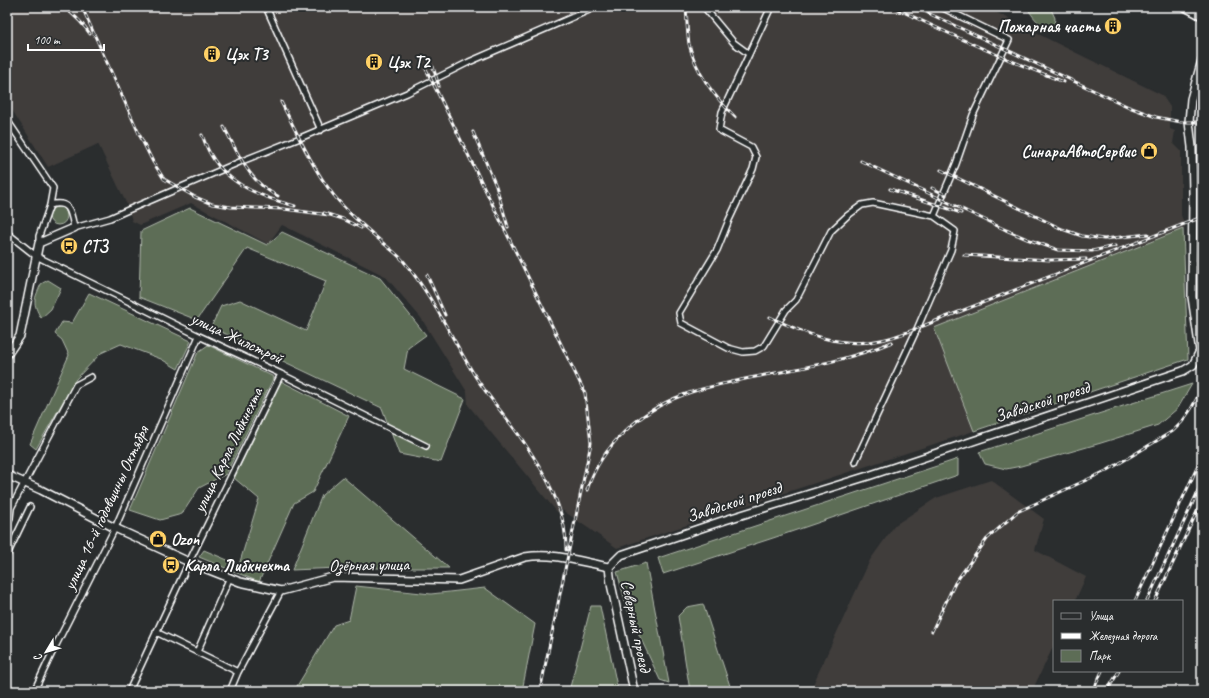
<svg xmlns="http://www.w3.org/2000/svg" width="1209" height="698" viewBox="0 0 1209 698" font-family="Caveat,sans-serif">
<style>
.built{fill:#3f3c3b}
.green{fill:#5d6d56;stroke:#aeb6aa}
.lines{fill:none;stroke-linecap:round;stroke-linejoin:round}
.street-casing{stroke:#fff;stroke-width:8}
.secondary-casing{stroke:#fff;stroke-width:10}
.street{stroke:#2a2d2e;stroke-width:5}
.secondary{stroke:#2a2d2e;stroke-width:7}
.rail-casing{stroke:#fff;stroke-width:3}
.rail{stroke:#2a2d2e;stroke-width:1.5;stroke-dasharray:4.5;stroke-linecap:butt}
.labels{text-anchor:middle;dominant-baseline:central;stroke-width:4;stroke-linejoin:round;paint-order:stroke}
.poi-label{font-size:17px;font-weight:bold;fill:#fff;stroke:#2a2d2e;text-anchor:start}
.street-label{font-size:17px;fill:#fff;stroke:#2a2d2e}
</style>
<rect width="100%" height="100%" fill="#2a2d2e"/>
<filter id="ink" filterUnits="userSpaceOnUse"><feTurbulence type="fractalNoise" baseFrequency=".025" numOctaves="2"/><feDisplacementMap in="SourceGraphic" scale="8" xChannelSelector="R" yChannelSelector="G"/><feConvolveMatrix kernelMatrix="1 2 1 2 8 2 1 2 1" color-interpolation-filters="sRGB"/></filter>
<g filter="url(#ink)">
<!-- built -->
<path class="built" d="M7 7H985L1014 21 1013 25 1032 34 1036 33 1162 95 1170 107V129L1175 131 1173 143 1181 151V215L1185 227 1183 229 934 328 974 431 617 548 562 510 557 512 468 405 467 392 421 318 385 276 282 225 268 244 191 203 140 225 132 221 128 207 98 144 48 167 7 102Z
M991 480 1044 519 1035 550 1086 577 1075 601H1054V645L1032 691H810L870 560 895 525 936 498Z"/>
<!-- green -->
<path class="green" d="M1027 7H1050L1055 18 1054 26C1044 33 1031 15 1027 7Z
M49 216a9 9 0 1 1 18 0a9 9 0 1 1-18 0Z
M190 208 267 245 282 232 380 278 426 335 408 348 404 369 465 399 441 462 399 454 382 408 211 327 221 306 240 300 306 331 326 281 247 248 197 320 139 297 141 231Z
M1183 229 1188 359 974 431 934 328Z
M48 280 61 288 51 309 41 318C32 302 34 300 41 284Z
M89 293 191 341 178 369 161 359 121 344 101 353 76 379 36 449 30 444 69 355 62 340 55 334 62 322 72 323Z
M208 345 274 377 226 474 199 488 182 514 160 520 130 510 198 352Z
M281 381 349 416 313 492 294 503 259 582 199 557 204 550 239 565 259 499 234 478Z
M1192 384 1178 408 1158 425 1101 443 1021 466 1006 469 985 464 979 452Z
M958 459V475L773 538 663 574 658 558Z
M343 477 449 568H338L292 570 322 495Z
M646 563 669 683 660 680 628 611 617 572Z
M356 586 431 594 485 588 535 624 522 691H294L334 625 349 620Z
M703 604 730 686 721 691H690L678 616 687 607Z
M591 606H600L618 691H569Z"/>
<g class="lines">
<defs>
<path id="street" d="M266 7 321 130
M704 7 734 43 749 54
M771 7 722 112 719 130 751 147 756 157 753 169 729 220 717 250 679 313 681 323 728 348 743 352 755 351 764 346 786 310 796 300 831 231 847 216 862 205 873 203 934 216 955 231 951 250 917 329 855 462
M1196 12 1202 10
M7 120 53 188 50 205 39 236V243
M50 205C70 200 71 211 74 228L110 218 128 210 242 161 300 138 407 93 469 62 596 7
M934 216 956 164 973 115 1009 40 941 7
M7 233 36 256 199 336 281 374 426 446
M7 509 10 510 76 385 91 377
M7 523 10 518 11 509
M7 555 30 507
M156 632 238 672
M197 652 230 577
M34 691 53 651 115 528 199 336
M129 691 189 562 281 374
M230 691 238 672 281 591"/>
<path id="secondary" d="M1185 7 1202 16
M7 355 20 336 39 243 74 228
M7 475 41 490 115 528 189 562 240 582 281 591 333 577 459 580 525 557C553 552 582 562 609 567
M609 567 621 555 725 520 868 476 1183 371 1193 365 1200 351 1192 297 1193 193 1192 147 1189 122 1191 99 1202 60
M609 567 611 584 634 691"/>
</defs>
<!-- street casing -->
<use href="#street" class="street-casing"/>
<!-- secondary casing -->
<use href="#secondary" class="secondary-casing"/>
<!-- street -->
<use href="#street" class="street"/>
<!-- secondary -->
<use href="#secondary" class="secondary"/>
<defs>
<path id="rail" d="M64 7C74 15 83 23 90 34
M82 7 141 138 153 162 164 179 195 197 212 204 231 207 284 209 329 215
M686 7C687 19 687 32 689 44 696 73 714 96 735 117
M893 7C949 34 1006 60 1064 82
M915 7 1129 107 1156 117 1181 122H1202
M433 67 439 86
M426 69 585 393 591 443 540 691
M281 102C296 130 310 164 329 189 344 210 364 226 383 243 390 249 399 255 405 263 433 297 452 339 475 376 491 401 511 422 527 447 547 476 567 514 566 550
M224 127C238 153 249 183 278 196
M473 132 496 186 508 227
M202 135C205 142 207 149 211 155 228 185 264 198 295 206
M861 161 1006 230 1027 239 1058 250 1092 251 1115 246
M941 170 1062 229 1082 236 1104 239 1148 234
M932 188 946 195
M890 189 961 213
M324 213 343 219 361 228
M964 255 1050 260 1086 259
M427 275 445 315
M770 317C805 334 842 349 881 340 897 337 913 330 928 324L1202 217
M587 490C601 446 640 411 683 395 703 387 724 384 745 379 794 369 845 362 892 342
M1135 601 1202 457
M1147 601 1202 483
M1155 601 1202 501
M932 631 955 583 987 539 1017 512 1108 470 1173 431 1182 422 1191 409 1202 389
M1093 691 1102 671
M1107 691 1119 671"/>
</defs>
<!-- rail casing -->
<use href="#rail" class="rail-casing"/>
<!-- rail -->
<use href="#rail" class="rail"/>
</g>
</g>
<!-- icons -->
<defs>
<symbol id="building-disc" viewBox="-11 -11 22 22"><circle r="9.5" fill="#ffd166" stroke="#2a2d2e"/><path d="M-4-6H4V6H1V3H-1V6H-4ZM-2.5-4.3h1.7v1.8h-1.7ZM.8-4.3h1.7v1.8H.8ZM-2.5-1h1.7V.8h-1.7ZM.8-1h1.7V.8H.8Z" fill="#111"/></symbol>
<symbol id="shop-disc" viewBox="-11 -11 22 22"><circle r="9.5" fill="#ffd166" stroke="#2a2d2e"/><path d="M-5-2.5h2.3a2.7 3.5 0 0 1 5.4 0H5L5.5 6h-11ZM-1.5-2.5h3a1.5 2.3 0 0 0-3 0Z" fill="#111"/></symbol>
<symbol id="bus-disc" viewBox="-11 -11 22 22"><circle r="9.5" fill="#ffd166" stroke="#2a2d2e"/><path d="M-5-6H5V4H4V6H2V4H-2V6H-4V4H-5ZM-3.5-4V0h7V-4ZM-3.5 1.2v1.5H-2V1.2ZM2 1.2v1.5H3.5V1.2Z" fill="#111"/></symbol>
</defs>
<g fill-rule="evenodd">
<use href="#building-disc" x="1103" y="16" width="20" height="20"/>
<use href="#building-disc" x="202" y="44" width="20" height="20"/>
<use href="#building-disc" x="364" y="52" width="20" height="20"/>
<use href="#shop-disc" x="1139" y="141" width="20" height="20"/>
<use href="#bus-disc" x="59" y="236" width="20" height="20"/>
<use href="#shop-disc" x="148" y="529" width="20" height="20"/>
<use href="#bus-disc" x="161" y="555" width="20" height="20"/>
</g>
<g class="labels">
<!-- poi labels -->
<g class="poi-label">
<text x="1100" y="26" text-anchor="end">Пожарная часть</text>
<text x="225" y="54">Цэх Т3</text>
<text x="387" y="62">Цэх Т2</text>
<text x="1136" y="151" text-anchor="end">СинараАвтоСервис</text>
<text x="82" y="246">СТЗ</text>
<text x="171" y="539">Ozon</text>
<text x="184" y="565">Карла Либкнехта</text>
</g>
<!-- street labels -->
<g class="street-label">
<text transform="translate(237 338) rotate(25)">улица Жилстрой</text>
<text transform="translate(1042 402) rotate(-18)">Заводской проезд</text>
<text transform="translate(228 450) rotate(-64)">улица Карла Либкнехта</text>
<text transform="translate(734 502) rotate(-18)">Заводской проезд</text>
<text transform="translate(106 508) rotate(-65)">улица 16-й годовщины Октября</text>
<text transform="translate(369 565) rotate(-1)">Озёрная улица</text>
<text transform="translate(636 626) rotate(78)">Северный проезд</text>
</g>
</g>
<!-- margin -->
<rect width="1209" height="698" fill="none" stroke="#2a2d2e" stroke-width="24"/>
<rect x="12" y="12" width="1185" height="674" fill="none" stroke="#fff" stroke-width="1.5" filter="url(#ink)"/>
<!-- legend -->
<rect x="1053" y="600" width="130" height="72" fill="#2a2d2e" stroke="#7f8182"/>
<rect x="1061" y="613" width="20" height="6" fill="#2a2d2e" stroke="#7f8182"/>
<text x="1089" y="620" font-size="12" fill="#ffffff">Улица</text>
<rect x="1061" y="633" width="20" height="6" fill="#ffffff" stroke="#7f8182"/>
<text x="1089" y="640" font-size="12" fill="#ffffff">Железная дорога</text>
<rect x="1061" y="650" width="20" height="12" fill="#5d6d56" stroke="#7f8182"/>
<text x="1089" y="660" font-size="12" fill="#ffffff">Парк</text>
<!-- north arrow -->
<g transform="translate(46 652) rotate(232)" stroke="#2a2d2e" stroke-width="3" paint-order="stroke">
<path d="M0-3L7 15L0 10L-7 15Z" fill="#ffffff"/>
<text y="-6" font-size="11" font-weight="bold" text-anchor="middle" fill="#ffffff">С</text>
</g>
<!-- scale -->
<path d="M28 44v6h76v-6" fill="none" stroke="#ffffff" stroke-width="2"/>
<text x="34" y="44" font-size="12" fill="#ffffff" stroke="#2a2d2e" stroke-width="3" paint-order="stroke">100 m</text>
</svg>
